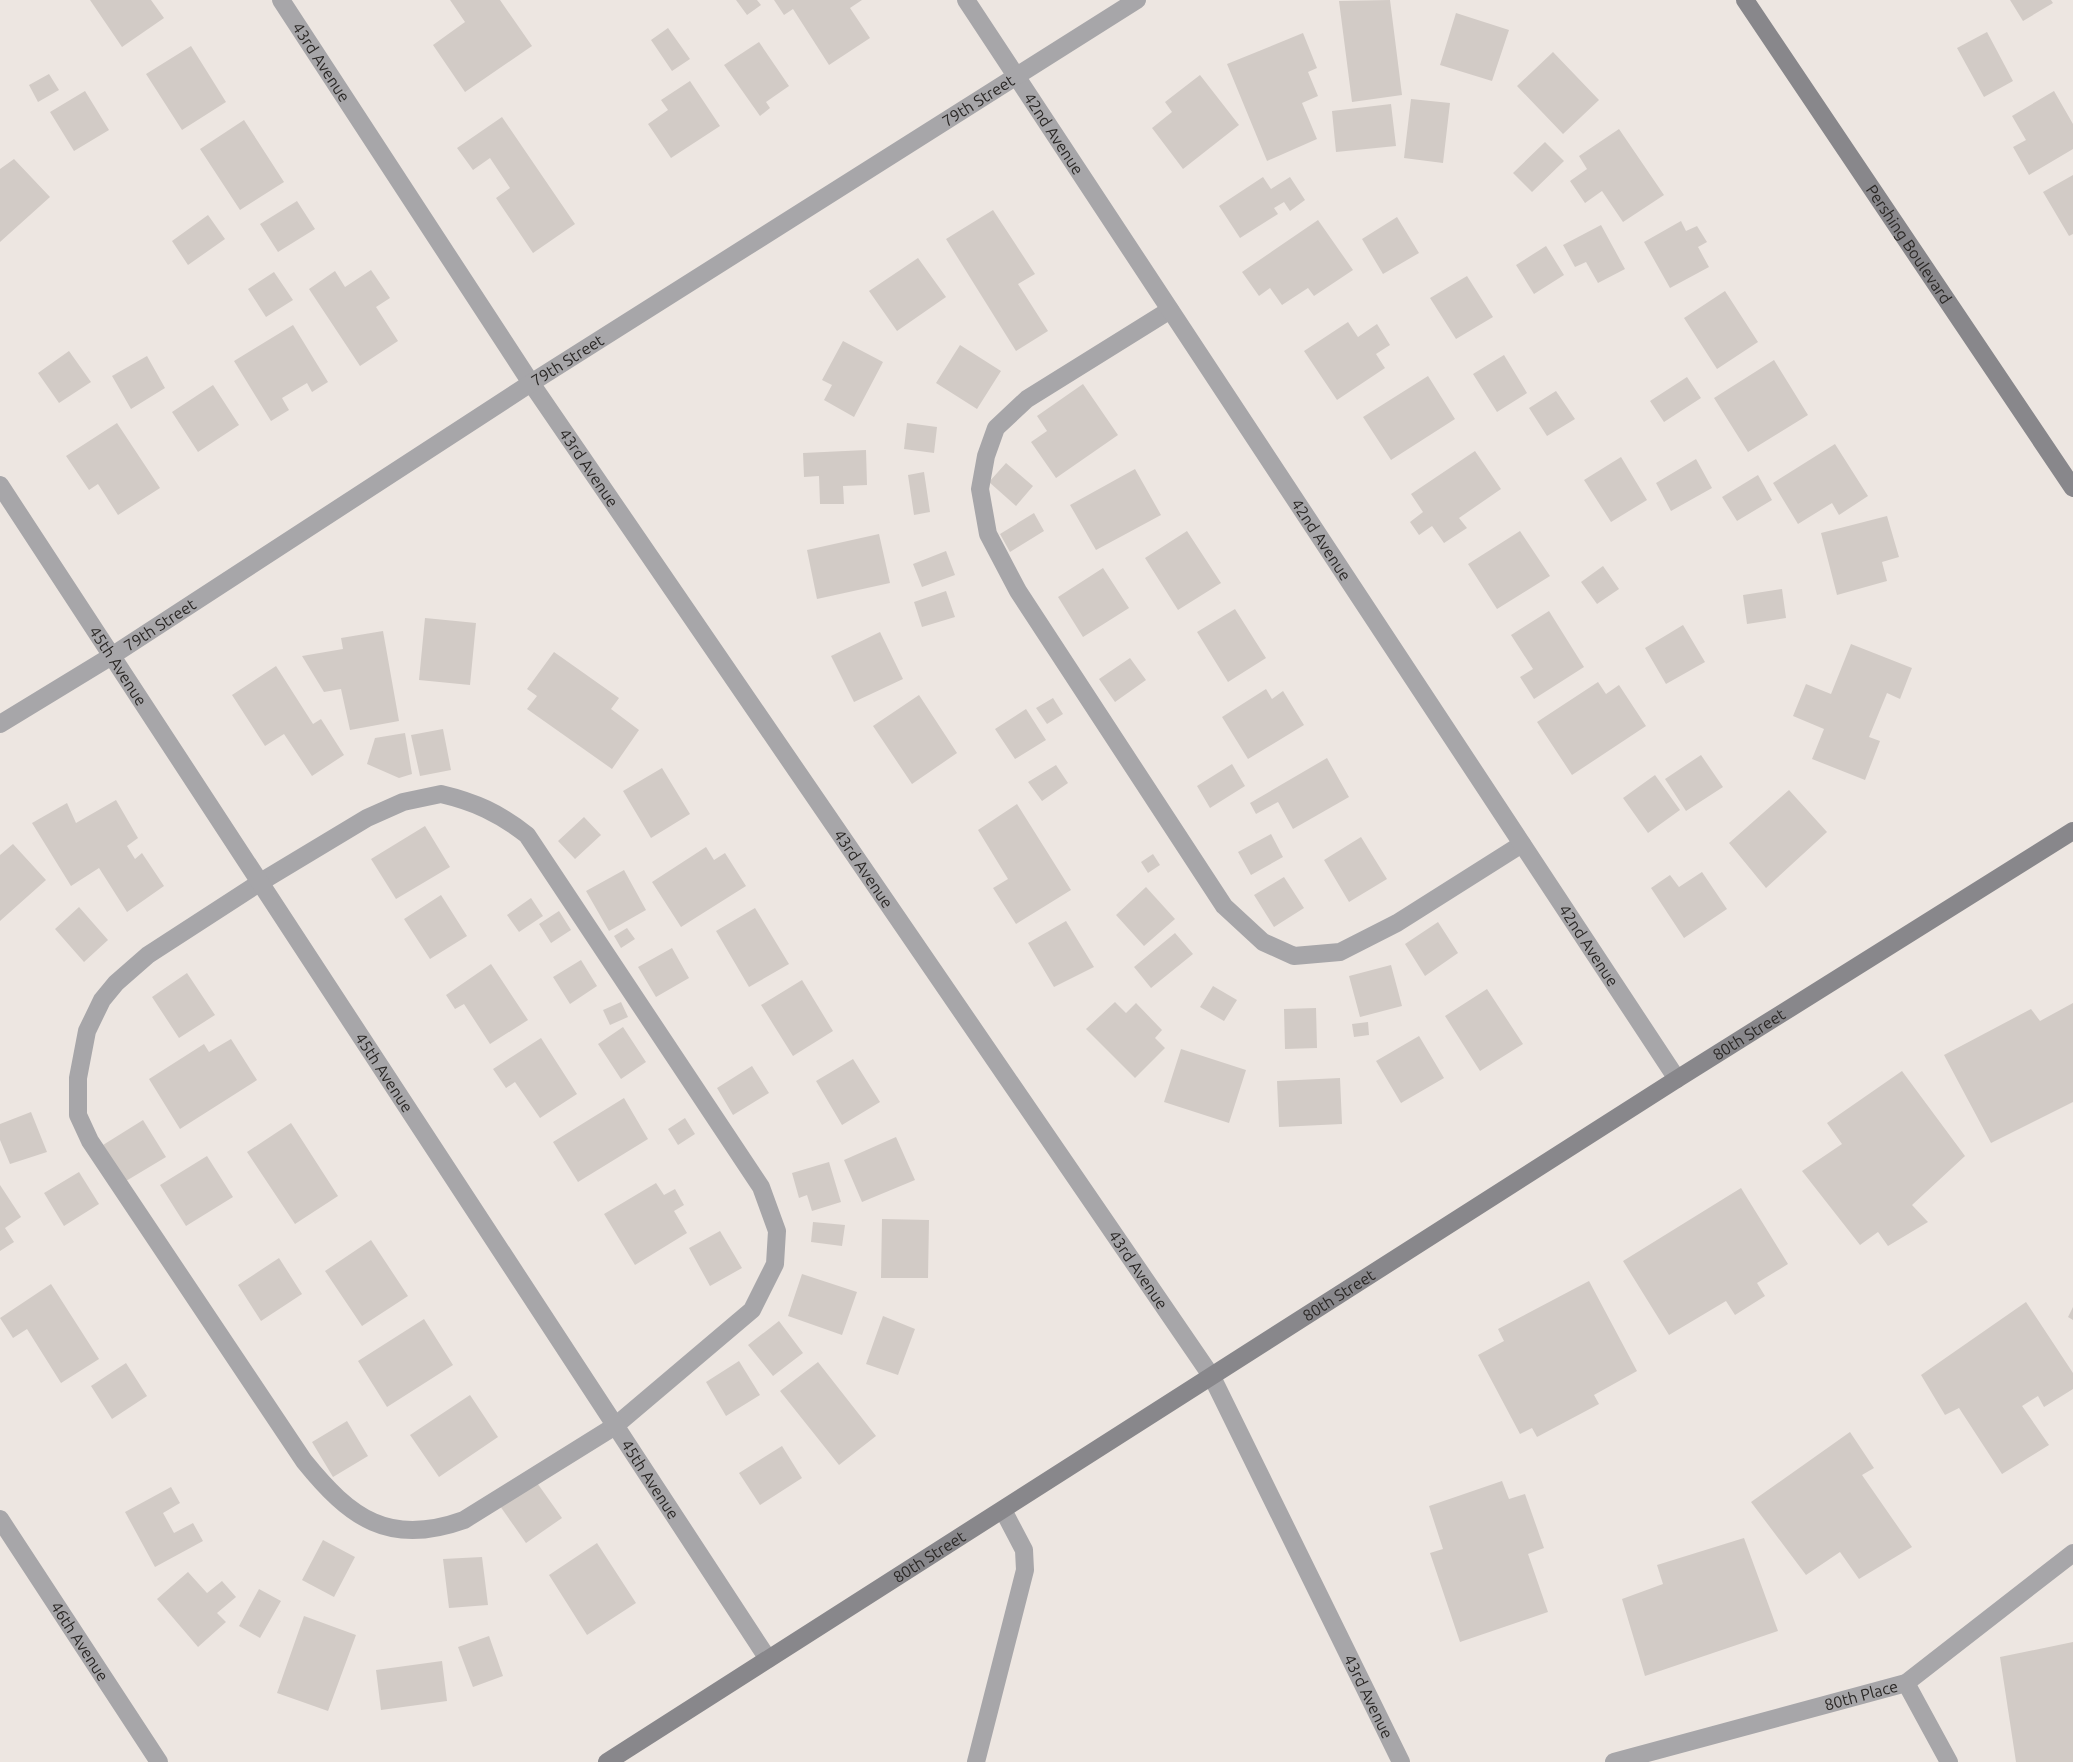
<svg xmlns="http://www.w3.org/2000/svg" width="2073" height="1762" viewBox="0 0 2073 1762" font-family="Ubuntu,sans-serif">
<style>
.building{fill:#d2cbc6}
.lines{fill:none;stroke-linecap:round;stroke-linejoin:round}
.lane{stroke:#a7a6a9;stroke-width:18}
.street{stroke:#a7a6a9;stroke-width:18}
.secondary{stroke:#88878b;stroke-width:18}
.labels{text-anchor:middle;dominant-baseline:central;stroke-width:6;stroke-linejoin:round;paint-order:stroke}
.street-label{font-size:16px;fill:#2b2826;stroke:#ede6e1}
</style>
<rect width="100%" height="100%" fill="#ede6e1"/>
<!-- building -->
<path class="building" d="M90 0H151L164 18 122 47Z
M450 0H500L532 46 465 92 433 45 465 22Z
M736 0H757L761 5 747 15Z
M774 0H862L850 8 870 38 829 65 793 9 784 15Z
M1390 0 1402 95 1352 102 1339 1Z
M2010 0H2051L2053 3 2023 21Z
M1456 13 1509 30 1492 81 1440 65Z
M668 28 690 59 672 71 651 40Z
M1987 32 2013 81 1984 97 1957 48Z
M1303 33 1317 68 1308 72 1318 96 1302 103 1317 139 1267 161 1227 64Z
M759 42 789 86 766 102 770 108 760 116 724 65Z
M191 46 226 102 182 130 146 74Z
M1553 52 1599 100 1563 134 1517 86Z
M49 74 59 90 38 102 29 85Z
M1200 75 1239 125 1183 169 1152 128 1172 112 1165 102Z
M690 81 720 126 671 158 648 124 668 110 661 100Z
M85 91 109 130 74 151 50 112Z
M2054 91 2073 124V149L2029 175 2013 147 2026 140 2012 116Z
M1411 99 1450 103 1443 163 1404 158Z
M1391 104 1396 146 1336 152 1332 111Z
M502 117 575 224 533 253 496 198 510 188 490 158 473 170 457 148Z
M244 120 284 182 240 210 200 149Z
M1619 129 1664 195 1623 222 1602 191 1585 203 1570 181 1587 169 1579 156Z
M1545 142 1564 161 1532 192 1513 173Z
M14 159 50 197 0 242V169Z
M2073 175V234L2069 236 2043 192Z
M1263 177 1271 189 1290 177 1305 200 1290 211 1284 202 1274 208 1278 214 1240 238 1219 206Z
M297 201 315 229 278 252 260 224Z
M993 210 1035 274 1018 284 1048 331 1016 351 946 239Z
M208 215 225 239 188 265 172 241Z
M1397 217 1419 253 1383 274 1362 239Z
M1318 220 1353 270 1314 296 1308 288 1282 305 1270 288 1259 296 1242 272Z
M1681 221 1686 231 1697 226 1707 242 1698 247 1709 267 1670 288 1644 242Z
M1601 225 1625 269 1598 283 1586 262 1575 267 1563 245Z
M1546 246 1564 275 1534 294 1516 265Z
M918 258 946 297 897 331 869 291Z
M371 270 390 298 376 307 398 341 360 366 309 289 335 271 345 287Z
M274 272 293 300 266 317 248 289Z
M1467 276 1493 317 1456 339 1430 298Z
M1725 291 1758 342 1717 369 1684 318Z
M1348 322 1358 337 1377 324 1390 345 1376 354 1385 368 1337 400 1304 351Z
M293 325 328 382 312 392 307 383 282 398 289 410 271 421 234 361Z
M843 341 883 362 854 417 824 400 832 385 822 380Z
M960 345 1001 371 977 409 936 383Z
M69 351 91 382 59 403 38 373Z
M1504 355 1527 393 1497 412 1473 374Z
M147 356 165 388 131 409 112 376Z
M1774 360 1808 415 1748 452 1714 398Z
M1428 376 1455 419 1391 460 1363 417Z
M1687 377 1701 398 1664 422 1650 401Z
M1083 384 1118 435 1056 478 1031 442 1047 431 1037 416Z
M213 385 239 425 198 452 172 412Z
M1556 391 1575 419 1547 436 1529 408Z
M117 423 160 488 118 515 98 484 89 490 66 456Z
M907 423 937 427 934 453 904 449Z
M1835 444 1868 496 1839 515 1832 503 1798 524 1773 483Z
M866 450 867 485 843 486 844 504H820L819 476 804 477 803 453Z
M1475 451 1501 489 1459 518 1467 528 1444 543 1432 526 1419 535 1410 522 1423 512 1411 494Z
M1621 457 1647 500 1611 522 1584 480Z
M1696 459 1712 488 1671 511 1656 483Z
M1006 463 1033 486 1016 506 989 482Z
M1135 469 1161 515 1096 550 1070 505Z
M924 472 930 512 914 515 908 475Z
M1758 475 1772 500 1737 521 1722 497Z
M1034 513 1044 531 1010 552 1000 534Z
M1887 516 1899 557 1882 562 1887 581 1837 595 1821 533Z
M1187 531 1221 583 1178 610 1145 558Z
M1520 531 1550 576 1497 609 1468 564Z
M879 534 890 583 817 599 807 550Z
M946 551 955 575 922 587 913 564Z
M1603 566 1619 589 1597 604 1581 582Z
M1103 568 1129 608 1083 637 1058 597Z
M1782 589 1786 618 1747 624 1743 595Z
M946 591 955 617 922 627 914 602Z
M1235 609 1266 658 1228 682 1197 632Z
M1549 611 1584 667 1534 699 1520 677 1533 669 1511 635Z
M425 618 476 623 470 685 419 680Z
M1683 625 1705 662 1666 684 1645 648Z
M383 631 399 721 350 730 341 689 324 692 302 656 343 649 341 638Z
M880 632 903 679 854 702 831 656Z
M1851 644 1912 668 1900 699 1887 693 1869 737 1880 741 1865 780 1812 759 1824 729 1793 716 1806 684 1831 694Z
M554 652 619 698 611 709 639 730 612 769 527 709 537 696 527 689Z
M1130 658 1146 680 1115 702 1099 679Z
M276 666 313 724 321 719 344 755 312 776 284 734 265 746 232 695Z
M1598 682 1606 694 1619 685 1646 726 1572 775 1537 722Z
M1266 689 1272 699 1283 691 1304 725 1248 759 1222 717Z
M919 695 957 753 912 784 873 726Z
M1053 698 1063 714 1047 724 1036 708Z
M1026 709 1046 740 1015 759 995 729Z
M443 729 451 770 420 776 411 735Z
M405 733 412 774 399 778 367 764 375 738Z
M1701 755 1723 787 1686 811 1665 779Z
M1327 758 1349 797 1293 829 1278 802 1256 814 1250 803Z
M1232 764 1245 786 1210 808 1197 786Z
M1056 765 1068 783 1042 801 1028 782Z
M662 768 690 814 651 838 623 791Z
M1655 775 1680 810 1648 833 1623 798Z
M1789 790 1827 832 1766 888 1729 843Z
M116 800 138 838 127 846 135 859 142 853 164 886 127 912 99 868 71 886 32 823 67 803 76 823Z
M1017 804 1071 890 1016 924 993 888 1008 879 978 830Z
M584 817 601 835 575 859 558 841Z
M425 826 450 867 396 899 371 859Z
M1271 834 1283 857 1251 875 1238 852Z
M1361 837 1387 879 1349 902 1324 860Z
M13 844 46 880 0 921V855Z
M706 847 714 860 725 853 746 886 681 927 652 882Z
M1153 854 1160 865 1148 873 1141 862Z
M624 870 646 910 609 931 586 891Z
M1702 872 1727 909 1684 938 1651 888 1670 875 1679 887Z
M1284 877 1304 908 1274 927 1254 895Z
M1146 887 1175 919 1144 946 1116 915Z
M441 895 467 936 430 959 404 919Z
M531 898 543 916 519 932 507 915Z
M79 907 108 940 84 962 55 929Z
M755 908 789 964 749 987 716 931Z
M559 911 571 930 551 943 539 924Z
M1066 921 1094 967 1054 987 1028 943Z
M1438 922 1458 953 1425 976 1405 944Z
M627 928 635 939 621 948 614 936Z
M1175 933 1193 954 1151 988 1134 967Z
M672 948 689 978 656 997 638 967Z
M581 960 597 986 570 1004 553 977Z
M491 964 528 1020 490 1044 464 1004 455 1009 446 995Z
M1391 965 1402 1006 1360 1017 1349 976Z
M187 973 215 1015 179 1038 152 997Z
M802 980 833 1031 793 1056 761 1005Z
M1213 986 1237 1000 1224 1021 1200 1007Z
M1487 989 1523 1044 1480 1071 1445 1016Z
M621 1002 628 1017 610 1025 603 1010Z
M1115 1002 1126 1013 1136 1003 1162 1030 1155 1038 1165 1048 1135 1078 1086 1029Z
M2073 1003V1102L1991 1143 1944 1055 2031 1009 2040 1021Z
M1316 1008 1317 1048 1285 1049 1284 1009Z
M1368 1022 1369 1035 1354 1037 1352 1024Z
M623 1027 646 1062 621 1079 598 1044Z
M1419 1036 1444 1078 1401 1103 1376 1061Z
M541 1038 577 1094 540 1118 515 1082 506 1088 493 1069Z
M231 1039 257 1080 180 1129 149 1079 204 1044 209 1052Z
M1181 1049 1246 1070 1229 1123 1164 1102Z
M853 1059 880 1102 842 1125 816 1081Z
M752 1066 769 1093 733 1115 717 1088Z
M1902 1071 1965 1156 1912 1205 1928 1222 1888 1246 1878 1232 1860 1245 1802 1171 1842 1144 1827 1123Z
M1340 1078 1342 1124 1279 1127 1277 1081Z
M624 1098 648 1139 578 1182 553 1142Z
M31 1112 47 1152 10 1164 0 1140V1124Z
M685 1118 695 1134 678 1145 668 1129Z
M143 1120 166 1157 126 1181 103 1145Z
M291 1123 338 1196 295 1224 247 1152Z
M896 1137 915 1180 862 1202 844 1160Z
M207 1156 233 1197 186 1226 160 1185Z
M829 1162 841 1202 812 1211 807 1195 799 1198 792 1173Z
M79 1172 99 1204 64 1226 44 1193Z
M656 1183 664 1195 675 1189 684 1205 674 1211 687 1233 635 1265 604 1214Z
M0 1185 21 1217 5 1228 14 1242 0 1251Z
M1741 1188 1788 1264 1757 1283 1765 1296 1735 1315 1726 1301 1669 1335 1623 1261Z
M882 1219 929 1220 928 1278H881Z
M813 1222 845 1225 842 1246 811 1242Z
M720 1231 742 1268 710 1286 689 1248Z
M371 1240 408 1296 362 1326 325 1271Z
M279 1258 302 1294 261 1321 238 1285Z
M802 1274 857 1292 842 1335 788 1316Z
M1589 1281 1637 1371 1594 1395 1599 1404 1537 1437 1532 1428 1520 1434 1478 1355 1504 1341 1498 1329Z
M51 1284 99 1359 61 1383 27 1329 13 1338 0 1318Z
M2026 1302 2073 1373V1389L2044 1407 2038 1396 2022 1406 2049 1445 2002 1474 1959 1408 1945 1415 1921 1375Z
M2073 1307V1320L2068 1317Z
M883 1316 915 1329 898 1375 866 1364Z
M424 1319 453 1365 387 1407 358 1361Z
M779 1321 803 1353 773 1376 748 1345Z
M739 1361 760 1395 726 1416 706 1382Z
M818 1362 876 1436 839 1465 780 1391Z
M126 1363 147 1396 112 1419 91 1386Z
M470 1395 498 1437 439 1477 410 1435Z
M347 1421 368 1456 333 1477 312 1442Z
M1850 1432 1874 1468 1862 1475 1912 1547 1859 1579 1840 1552 1806 1575 1751 1502Z
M782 1446 802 1478 760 1505 739 1473Z
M535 1480 562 1518 526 1543 500 1506Z
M1502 1481 1509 1499 1525 1494 1544 1548 1528 1554 1548 1612 1460 1642 1430 1553 1443 1549 1429 1506Z
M171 1487 180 1503 163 1513 174 1533 193 1523 203 1541 155 1567 125 1512Z
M1744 1538 1778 1631 1645 1676 1622 1599 1663 1584 1657 1565Z
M323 1540 355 1557 334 1597 302 1580Z
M597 1543 636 1603 587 1635 549 1575Z
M482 1557 488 1605 449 1608 443 1559Z
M188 1572 207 1593 222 1581 236 1597 217 1613 226 1622 198 1647 157 1599Z
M259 1589 281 1601 260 1638 239 1626Z
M304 1616 356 1635 328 1711 277 1693Z
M489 1636 503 1676 473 1687 458 1647Z
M2073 1642V1762H2016L2000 1657Z
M442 1661 447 1701 381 1710 376 1670Z"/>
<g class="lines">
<!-- lane -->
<g class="lane">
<path d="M1170 310 1027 399 996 428 986 456 980 489 988 534 1018 591 1224 906 1263 942 1294 956 1340 952 1397 923 1522 844"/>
<path d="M441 794C475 802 499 813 527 835L761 1187 777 1231 775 1264 752 1310 615 1426 464 1520C389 1547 350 1518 304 1461L90 1141 78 1115V1078L87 1031 102 1000 116 983 148 955 259 883 367 818 403 802Z"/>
<path d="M1906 1683 1949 1762"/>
<path d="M976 1762 1025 1570 1024 1550 1003 1510"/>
<path id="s1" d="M1614 1762 1906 1683 2073 1553"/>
</g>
<!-- street -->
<g class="street">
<path id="s2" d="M281 0 531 383 1212 1377 1401 1762"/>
<path id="s3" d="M966 0 1677 1079"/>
<path id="s4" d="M0 485 768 1659"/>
<path id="s5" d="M0 724 110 657 531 383 1137 0"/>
<path id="s6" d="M0 1519 159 1762"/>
</g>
<!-- secondary -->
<g class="secondary">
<path id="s7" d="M1745 0 2073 488"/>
<path id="s8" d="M607 1762 1677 1079 2073 831"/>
</g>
</g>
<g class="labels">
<!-- street labels -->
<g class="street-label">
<text stroke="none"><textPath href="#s2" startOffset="74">43rd Avenue</textPath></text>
<text stroke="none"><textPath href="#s5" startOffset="1160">79th Street</textPath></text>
<text stroke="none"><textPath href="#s3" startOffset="160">42nd Avenue</textPath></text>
<text stroke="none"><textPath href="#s7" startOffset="294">Pershing Boulevard</textPath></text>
<text stroke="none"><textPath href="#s5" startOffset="674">79th Street</textPath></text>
<text stroke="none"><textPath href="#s2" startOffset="560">43rd Avenue</textPath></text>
<text stroke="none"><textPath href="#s3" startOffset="646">42nd Avenue</textPath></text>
<text stroke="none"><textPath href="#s5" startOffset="188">79th Street</textPath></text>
<text stroke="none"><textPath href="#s4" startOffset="216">45th Avenue</textPath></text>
<text stroke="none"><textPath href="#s2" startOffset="1046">43rd Avenue</textPath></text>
<text stroke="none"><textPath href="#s3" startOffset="1132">42nd Avenue</textPath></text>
<text stroke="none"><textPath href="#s8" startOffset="1354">80th Street</textPath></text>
<text stroke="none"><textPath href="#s4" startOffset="702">45th Avenue</textPath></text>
<text stroke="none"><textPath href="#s2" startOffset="1532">43rd Avenue</textPath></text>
<text stroke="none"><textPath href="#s8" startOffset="868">80th Street</textPath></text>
<text stroke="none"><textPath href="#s4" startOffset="1188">45th Avenue</textPath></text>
<text stroke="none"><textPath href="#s8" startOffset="382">80th Street</textPath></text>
<text stroke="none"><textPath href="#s6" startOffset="146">46th Avenue</textPath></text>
<text stroke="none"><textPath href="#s1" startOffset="256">80th Place</textPath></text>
<text stroke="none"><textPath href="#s2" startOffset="2018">43rd Avenue</textPath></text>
</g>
</g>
</svg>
